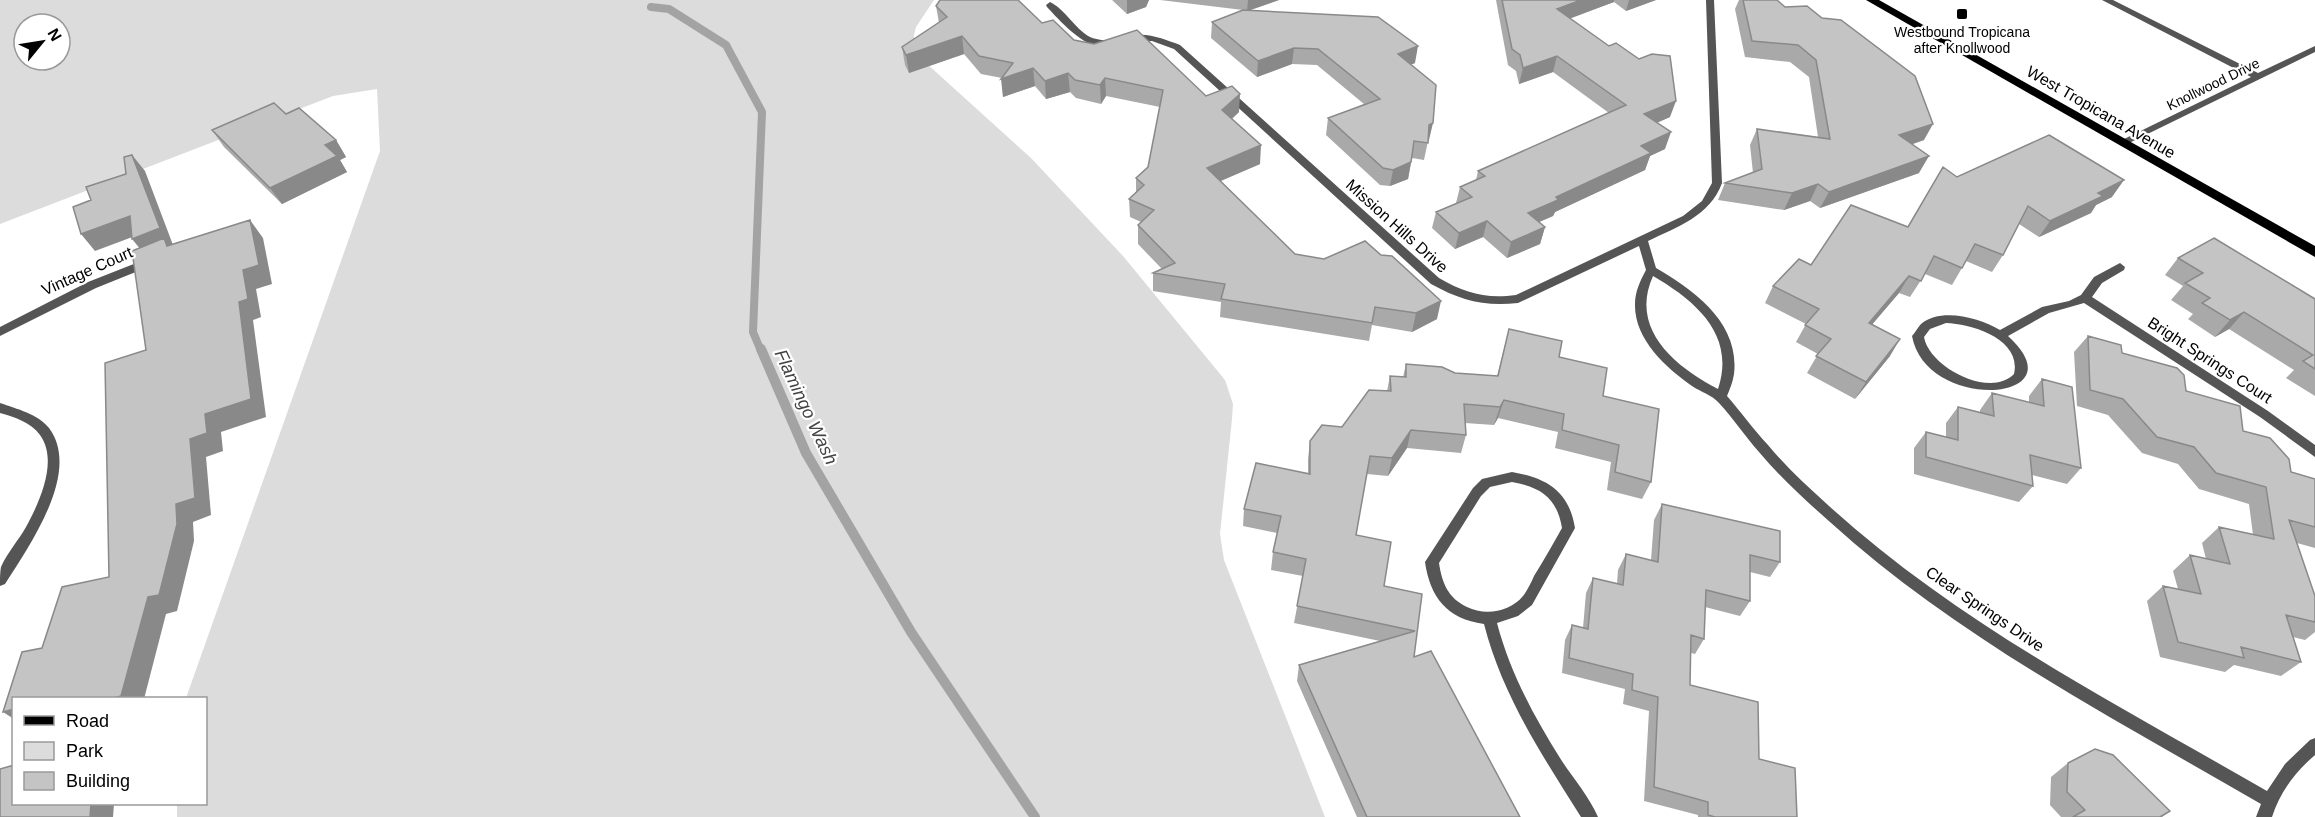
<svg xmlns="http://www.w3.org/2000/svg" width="2315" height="817" viewBox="0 0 2315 817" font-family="Helvetica,sans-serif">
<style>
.green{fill:#dcdcdc;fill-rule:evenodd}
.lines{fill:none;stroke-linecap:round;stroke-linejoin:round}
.stream-far1{stroke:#a3a3a3;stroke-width:8}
.stream{stroke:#a3a3a3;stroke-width:10}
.minor{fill:#555;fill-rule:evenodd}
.primary{fill:#000;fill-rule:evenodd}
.wall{fill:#a9a9a9}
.shaded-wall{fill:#898989}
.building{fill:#c4c4c4;stroke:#898989;stroke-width:1.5}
.poi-dot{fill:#000;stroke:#fff;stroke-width:2}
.labels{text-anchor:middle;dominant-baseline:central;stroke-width:4.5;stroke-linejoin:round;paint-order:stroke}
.far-poi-label{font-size:14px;fill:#000;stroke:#fff}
.far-street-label{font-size:14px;fill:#000;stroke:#fff}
.street-label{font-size:16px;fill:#000;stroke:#fff}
.water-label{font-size:18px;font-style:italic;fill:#444;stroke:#fff}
</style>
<rect width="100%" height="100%" fill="#fff"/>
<!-- green -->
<path class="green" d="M0 0H934L916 27 914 35V42L926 63 1031 158 1123 256 1225 380 1233 404 1232 419 1220 534 1224 560 1325 817H177V804H206V698H186L380 151 377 89 333 96 0 224ZM24 24H60V60H24Z"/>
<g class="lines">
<!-- stream-far1 -->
<path class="stream-far1" d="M651 7 669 9 726 45 762 112 753 332 761 351"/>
<!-- stream -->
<path class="stream" d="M761 349 806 453 911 632 1035 817"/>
<!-- minor -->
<path class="minor" d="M1706 0H1714L1722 183C1710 216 1677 227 1648 241L1656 268C1694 290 1740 323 1734 374 1733 381 1730 389 1727 396 1741 412 1753 429 1768 445 1786 467 1808 487 1829 506 1959 624 2116 704 2267 791L2285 764 2310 740 2315 738V755C2295 772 2280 792 2272 817H2256L2261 804C2113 718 1958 638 1830 522 1805 500 1780 477 1759 452 1745 436 1733 418 1719 403 1712 395 1701 392 1692 386 1666 368 1634 339 1635 304 1635 292 1640 281 1646 270L1639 246 1518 303C1484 307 1460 300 1431 284L1174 49 1152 41 1129 42 1125 39C1140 29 1164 39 1180 45L1439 278C1465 293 1485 299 1516 295L1683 216 1702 201 1712 183ZM1653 276C1696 301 1736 335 1718 389 1675 367 1629 329 1653 276Z
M2102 0H2113L2258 73 2315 46V52L2123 146 2120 145V141L2251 77Z
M1050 2C1065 9 1074 28 1090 37 1098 41 1109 39 1117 44 1093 59 1061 22 1047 7L1046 5Z
M149 258 154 262 153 265 96 288 0 336V327L88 282Z
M2120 263 2125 267 2124 270 2102 283 2092 297 2268 411 2315 445V457L2260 417 2084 303 2049 313 2008 336C2082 403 1926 413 1912 336 1915 333 1918 327 1921 324 1941 307 1980 318 2000 330L2042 307 2069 301 2081 295 2094 277ZM1946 323C1972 324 2022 339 2014 374 1990 399 1929 367 1924 337L1930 329Z
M0 403C17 409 38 414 49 428 82 472 29 546 5 584L0 586C0 580 0 572 1 567 7 553 18 541 26 527 39 503 59 461 40 435 31 422 14 417 0 413Z
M1512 472C1547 478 1569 491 1575 528L1532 605 1518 616 1497 623C1510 672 1533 715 1560 758 1572 777 1589 796 1598 817H1581C1542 755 1502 695 1484 624 1447 619 1430 597 1425 562L1473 488 1482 479ZM1512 482C1541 487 1557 498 1562 528 1553 544 1544 560 1534 576 1531 583 1527 591 1523 596 1510 612 1485 616 1467 607 1448 598 1442 583 1439 563L1481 496 1490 487Z"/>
<!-- primary -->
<path class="primary" d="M1866 0H1879L2315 246V257Z"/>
</g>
<!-- wall -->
<path class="wall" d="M1112 0H1149L1146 7 1127 14Z
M1160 0H1279L1248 11 1415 63 1410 65 1429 140 1428 141 1424 160 1412 158 1408 179 1390 186 1380 185 1326 135 1328 118 1364 104 1317 65 1292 64 1257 77 1211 38 1212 22 1243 10Z
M1496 0H1656L1626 11 1614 2 1570 18 1670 117 1657 123 1665 149 1650 156 1645 170 1555 212 1553 216 1539 222 1545 227 1540 244 1507 258 1483 237 1455 249 1432 228 1436 212 1456 203 1460 187 1476 180 1478 171 1609 113 1553 72 1519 84 1516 71 1508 65Z
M1739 0H1777L1924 140 1912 144 1919 173 1820 208 1810 201 1784 210 1718 200 1725 183 1753 173 1750 145 1757 129 1818 137 1809 77 1790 62 1745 57 1735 9Z
M936 6 1042 23 1074 40 1206 96 1239 112 1232 119 1260 164 1220 181 1295 254 1437 319 1412 332 1372 325 1369 341 1220 317 1221 302 1153 291V273L1162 269 1138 244V225L1141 222 1130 217 1129 199 1136 192V178L1148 167 1160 107 1106 96 1101 104 1076 98 1070 92 1046 99 1035 86 1003 97 1002 78 981 74 964 54 909 73 905 65 902 47 939 23Z
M286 114 336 140 346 157 340 160 347 172 282 204 224 147 212 130Z
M1957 177 2112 197 2096 205 2091 213 2039 237 2019 224 2003 255 1992 272 1966 261 1952 285 1925 274 1910 297 1899 293 1872 324 1890 356 1855 399 1807 373 1818 354 1796 342 1806 324 1765 303 1773 286 1811 265 1908 227Z
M2178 258 2315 299V396L2286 378 2294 370 2229 329 2215 337 2188 319 2193 314 2171 300 2183 286 2165 275Z
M1509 329 1559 357 1603 396 1651 482 1642 499 1607 490 1611 462 1555 448 1558 432 1498 418 1494 425 1465 423 1466 435 1461 453 1407 448 1388 476 1367 474 1356 535 1384 586 1422 594 1414 657 1520 817H1357L1297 681 1299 665 1380 641 1294 623 1303 576 1271 570 1273 552 1277 533 1243 526 1244 509 1308 473V459L1310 441 1342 427 1387 391 1390 376 1403 377 1406 364 1455 373 1497 376Z
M2088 336 2122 353 2186 391 2243 431 2291 472 2315 527V548L2297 543 2315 622V632L2305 640 2293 637 2301 662 2281 676 2234 665 2225 672 2160 657 2147 601 2163 586 2178 589 2173 571 2190 555 2206 559 2202 543 2219 527 2253 535 2249 504 2199 489 2178 464 2142 453 2108 415 2077 406 2074 352Z
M2042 379 2081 468 2067 484 2032 475 2033 486 2019 502 1914 474V448L1926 432 1946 437V423L1958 407 1980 412V410L1992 393 2029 403V396Z
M1662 504 1780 562 1770 577 1750 572V601L1740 616 1705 607 1704 639 1695 654 1691 653 1690 685 1759 759 1797 817H1698V815L1644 801 1649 711 1623 704 1625 689 1562 673 1565 640 1572 625 1583 628 1586 593 1593 578 1617 584 1618 570 1626 554 1651 560 1654 520Z
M2068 763 2170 811 2162 817H2061L2050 805 2051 777Z"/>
<!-- shaded-wall -->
<path class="shaded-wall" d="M1127 0H1149L1146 7 1127 14Z
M1248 0H1279L1247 11Z
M1581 0H1614V2L1553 25 1557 9Z
M1629 0H1656L1626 11Z
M962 36 964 54 909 73 906 55Z
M1418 46 1415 63 1395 71 1398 54Z
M1294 48 1292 64 1257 77 1258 61Z
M1557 56 1553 72 1519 84 1523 68Z
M1033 68 1035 86 1003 97 1001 79Z
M1068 73 1070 92 1046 99 1045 81Z
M1105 78 1106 96 1101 104 1100 85Z
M1240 94 1239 112 1221 128 1222 110Z
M1676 101 1670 117 1639 130 1644 114Z
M1433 123 1429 140 1426 141 1429 125Z
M1933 124 1924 140 1890 152 1899 135Z
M1671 132 1665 149 1650 156 1645 170 1555 212 1553 216 1523 229 1528 213 1641 146Z
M336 140 346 157 340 160 347 172 282 204 270 188 325 145Z
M1261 145 1260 164 1207 187V168Z
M132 155 145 171 173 245 146 256 132 239Z
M1929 156 1919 173 1820 208 1829 192Z
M1411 162 1408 179 1390 186 1393 170Z
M2124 180 2112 197 2096 205 2091 213 2039 237 2050 221 2098 193Z
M1818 184 1810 201 1784 210 1792 193Z
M130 216 143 233 95 251 81 234Z
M250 220 263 238 272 284 256 289 261 317 253 320 266 417 221 432 223 451 206 457 211 515 193 522 194 541 177 611 166 614 144 699H111L176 504 190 439 205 414 239 302 243 270Z
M1487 221 1483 237 1455 249 1459 233Z
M1545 227 1540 244 1507 258 1511 242Z
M1909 276 1899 293 1859 340 1869 323Z
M1441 301 1437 319 1412 332 1416 313Z
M2244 312 2229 329 2215 337 2230 320Z
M1900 339 1890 356 1855 399 1866 382Z
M1504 400 1498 418 1494 425 1500 407Z
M1411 430 1407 448 1388 476 1392 458Z
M14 709V719L3 712Z
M91 804H114L113 817H90Z"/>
<!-- building -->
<path class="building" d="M940 0H1018L1042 23 1053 20 1074 40 1094 44 1137 30 1206 96 1232 86 1240 94 1222 110 1261 145 1207 168 1295 254 1324 259 1365 241 1381 255 1392 256 1441 301 1416 313 1375 307 1372 323 1221 299 1225 284 1153 273 1175 263 1138 225 1154 210 1129 199 1144 185 1136 178 1148 167 1163 90 1105 78 1100 85 1075 80 1068 73 1045 81 1033 68 1001 79 1013 63 979 56 962 36 906 55 902 47 947 17 936 6Z
M1502 0H1581L1557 9 1609 46 1616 43 1639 59 1652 54 1670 56 1676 101 1644 114 1671 132 1641 146 1651 153 1556 197 1558 200 1528 213 1545 227 1511 242 1487 221 1459 233 1436 212 1472 197 1460 187 1485 176 1478 171 1626 105 1557 56 1523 68 1520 55 1512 49Z
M1743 0H1777L1785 7 1807 6 1822 18 1841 20 1915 76 1933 124 1899 135 1929 156 1829 192 1818 184 1792 193 1725 183 1762 169 1757 129 1830 139 1816 60 1798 45 1752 41Z
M1243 10 1378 17 1418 46 1398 54 1436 85 1433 123 1429 125 1428 143 1414 141 1411 162 1393 170 1383 168 1328 118 1380 99 1318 49 1294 48 1258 61 1212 22Z
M274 103 286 114 299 108 336 140 325 145 337 156 270 188 212 130Z
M2049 135 2124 180 2098 193 2103 196 2050 221 2028 206 2003 255 1975 244 1962 268 1934 256 1921 281 1909 276 1869 323 1900 339 1866 382 1816 356 1831 339 1805 325 1819 309 1773 286 1799 259 1811 265 1851 205 1908 227 1943 167 1957 177Z
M132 155 160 228 132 239 130 216 81 234 73 207 91 200 86 187 126 174 124 157Z
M250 220 259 265 243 270 248 299 239 302 251 399 205 414 207 433 190 439 195 498 176 504 177 524 159 595 148 597 121 696 111 699H14V709L3 712 22 652 42 648 62 587 109 577 105 363 146 350 132 251 164 238 167 246Z
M2214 238 2315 299V369L2303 361 2313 355 2244 312 2230 320 2202 303 2210 298 2185 283 2203 273 2178 258Z
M1509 329 1562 341 1559 357 1607 368 1603 396 1659 409 1651 482 1615 472 1619 445 1562 430 1564 414 1504 400 1500 407 1464 404 1466 435 1411 430 1392 458 1370 456 1356 535 1391 542 1384 586 1422 594 1414 657 1431 651 1520 817H1367L1299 665 1415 631 1297 606 1306 559 1273 552 1281 516 1244 509 1256 463 1310 474V441L1322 425 1342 427 1369 390 1391 391 1390 376 1406 377V364L1442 367 1455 373 1498 376Z
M2088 336 2121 345 2122 353 2177 368 2184 375 2186 391 2240 406 2243 431 2270 438 2289 459 2291 472 2315 479V527L2289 520 2315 596V622L2286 615 2301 662 2241 647 2244 658 2178 642 2163 586 2201 594 2190 555 2230 564 2219 527 2274 539 2266 487 2216 473 2194 447 2157 437 2123 399 2090 390Z
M2042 379 2072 387 2081 468 2030 455 2033 486 1926 457V432L1958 440V407L1994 416 1992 393 2044 406Z
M1662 504 1780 531V562L1750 555V601L1706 590 1704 639 1691 635 1690 685 1758 702 1759 759 1795 768 1797 817H1715L1708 815V802L1654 787 1658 697 1632 690 1633 674 1569 658 1572 625 1588 629 1593 578 1623 585 1626 554 1658 562Z
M2095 749 2113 755 2170 811 2160 817H2073L2085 810 2067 792 2068 763Z
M14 765V804H91L90 817H0V769Z"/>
<!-- markers -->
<rect class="poi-dot" x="1956" y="8" width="12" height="12" rx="3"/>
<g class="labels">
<!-- far-poi labels -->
<g class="far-poi-label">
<text x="1962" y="32">Westbound Tropicana<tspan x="1962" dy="16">after Knollwood</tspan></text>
</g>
<!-- far-street labels -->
<g class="far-street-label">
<text transform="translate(2213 84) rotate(-26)">Knollwood Drive</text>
</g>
<!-- street labels -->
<g class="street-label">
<text transform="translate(2101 112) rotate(30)">West Tropicana Avenue</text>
<text transform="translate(1397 226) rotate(42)">Mission Hills Drive</text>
<text transform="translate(87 271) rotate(-24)">Vintage Court</text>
<text transform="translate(2210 360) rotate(33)">Bright Springs Court</text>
<text transform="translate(1985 609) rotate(34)">Clear Springs Drive</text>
</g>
<!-- water labels -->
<g class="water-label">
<text transform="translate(806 407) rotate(65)">Flamingo Wash</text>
</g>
</g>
<!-- legend -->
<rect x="12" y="697" width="195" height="108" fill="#ffffff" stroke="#999999" stroke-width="1.5"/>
<rect x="24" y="716" width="30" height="9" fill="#000000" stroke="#999999" stroke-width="1.5"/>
<text x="66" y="727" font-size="18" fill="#000000">Road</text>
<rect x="24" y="742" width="30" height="18" fill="#dcdcdc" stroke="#999999" stroke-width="1.5"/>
<text x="66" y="757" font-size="18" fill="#000000">Park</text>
<rect x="24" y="772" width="30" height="18" fill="#c4c4c4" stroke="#999999" stroke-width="1.5"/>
<text x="66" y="787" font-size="18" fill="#000000">Building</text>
<!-- north arrow -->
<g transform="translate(42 42) rotate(60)"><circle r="28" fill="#ffffff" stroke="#999999" stroke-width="1.5"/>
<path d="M0-4.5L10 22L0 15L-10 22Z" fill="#000000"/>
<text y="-9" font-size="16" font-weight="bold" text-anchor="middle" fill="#000000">N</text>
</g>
</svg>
